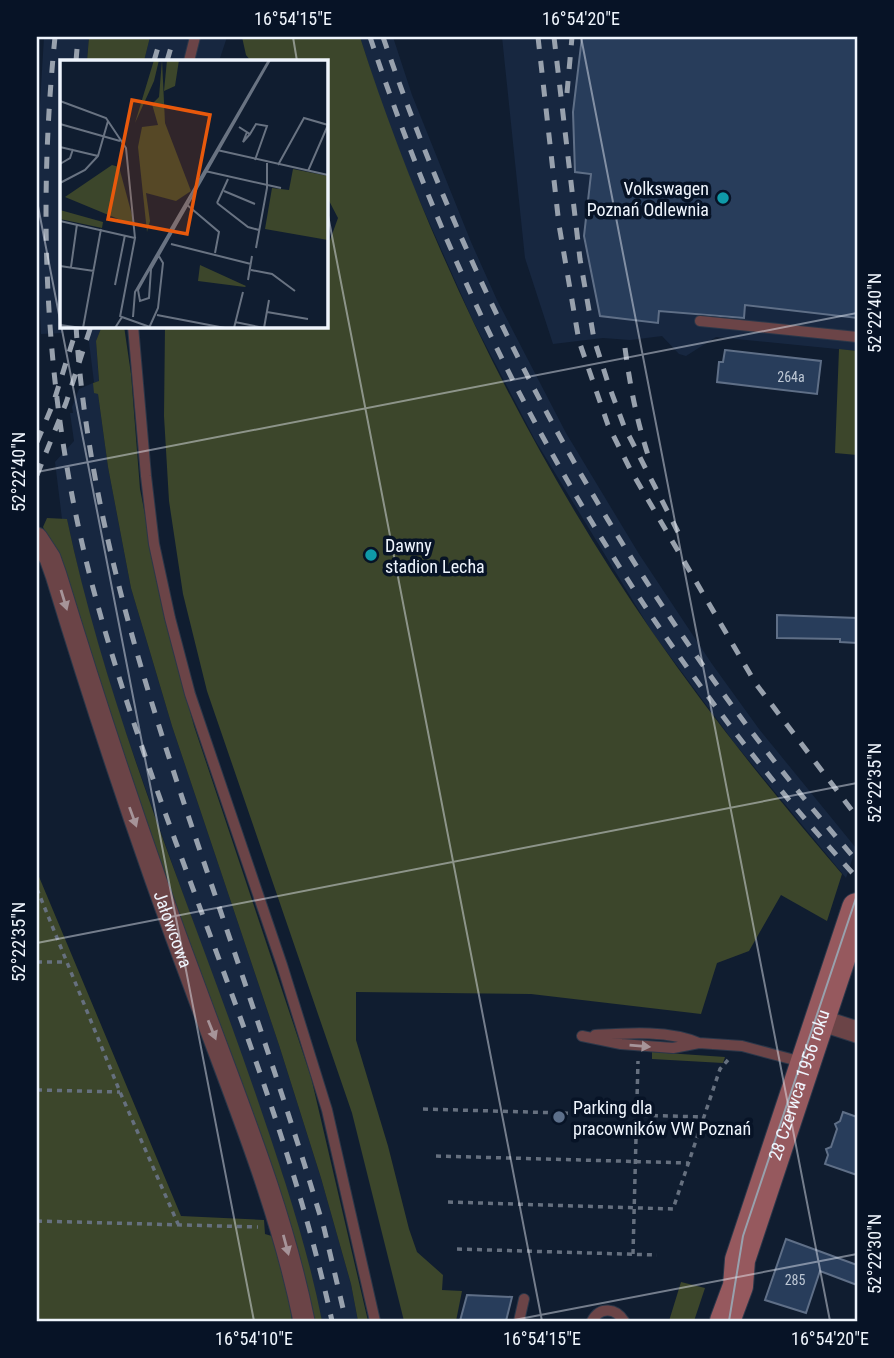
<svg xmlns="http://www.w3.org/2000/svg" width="894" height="1358" viewBox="0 0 894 1358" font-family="'Roboto Condensed',sans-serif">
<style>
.built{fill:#172740}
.green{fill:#3c462b}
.building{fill:#283d5b;stroke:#5f6f87;stroke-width:2}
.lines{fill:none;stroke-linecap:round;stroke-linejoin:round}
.lane-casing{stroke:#2b3749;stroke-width:12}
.street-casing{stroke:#2b3749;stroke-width:23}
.secondary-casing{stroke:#2b3749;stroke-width:32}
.path{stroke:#66707f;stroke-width:3.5;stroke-dasharray:5 5;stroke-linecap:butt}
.lane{stroke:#6b4447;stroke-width:10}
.street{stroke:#6b4447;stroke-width:21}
.secondary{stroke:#96595e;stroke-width:30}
.tram{stroke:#98a1ad;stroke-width:2}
.rail{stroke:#98a1ad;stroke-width:5;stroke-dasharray:12 12;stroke-linecap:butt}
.oneway{fill:#a69499}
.ticks{fill:none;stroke:#eff5fd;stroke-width:2;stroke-opacity:0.45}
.culture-dot{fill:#0f9aa8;stroke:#071326;stroke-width:2.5}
.service-dot{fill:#5c6f8a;stroke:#071326;stroke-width:2.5}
.labels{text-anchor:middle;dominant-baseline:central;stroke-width:7;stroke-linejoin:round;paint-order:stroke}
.number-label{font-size:14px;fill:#bdc7d4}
.poi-label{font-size:18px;fill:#eff5fd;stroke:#071326;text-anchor:start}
.street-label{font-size:18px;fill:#eff5fd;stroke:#071326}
.inset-road{fill:none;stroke:#697382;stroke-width:2}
.view{fill:#e8590c;fill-opacity:0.15;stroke:#e8590c;stroke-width:3.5}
.inset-edge{fill:none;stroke:#eff5fd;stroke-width:3.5}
.neatline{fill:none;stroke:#eff5fd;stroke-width:2.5}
.ticks-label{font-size:18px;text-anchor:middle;fill:#eff5fd}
</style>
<rect width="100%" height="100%" fill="#101d30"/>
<!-- built -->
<path class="built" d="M44 37H89L87 61H61V293L59 294 62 333 41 334 37 255V154Z
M150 37H227L219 61H144Z
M360 37H393L412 95 471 242 497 300 566 433 639 554 712 664 759 729 856 848 846 878 736 745 652 632 535 440 473 321 413 186 383 109Z
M502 37H857V351L716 337 686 356 679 354 662 336 630 340 603 338 553 344 525 258Z
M87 326H102L96 341 99 382H94Z
M93 383 98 394 108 467 131 588 172 726 279 1045 321 1178 351 1284 358 1321H322L282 1173 119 714 87 608 67 520 62 519 55 462 74 441 70 413H73L72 407 79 389Z"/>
<!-- green -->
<path class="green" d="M89 37H150L144 61H87Z
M242 37H360C426 244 529 454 653 633 711 717 776 797 842 874L827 921 781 895 749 951 717 963 701 1014 531 994 356 992V1040L388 1146 409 1229 417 1252 443 1275 442 1290 462 1291 456 1321H404L352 1113 207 691 183 594 169 501 164 416 165 326H326V241L330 240 338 218 326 195V61H251L246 55Z
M102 326H124L131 374 140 489 165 617 194 726 311 1077 368 1321H358L351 1284 321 1178 279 1045 172 726 131 588 108 467 98 394 94 393 93 383 99 381 96 341Z
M839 349 857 351V455L835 453Z
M47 518 67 519C109 719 191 905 257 1098 282 1171 307 1245 322 1321H312L145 828 60 560 43 527Z
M37 872 181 1216 264 1220 265 1234 275 1237 287 1283 292 1321H37Z
M652 1052 725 1057 723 1063 652 1059Z
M681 1282 705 1288 694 1321H669Z"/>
<!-- building -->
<path class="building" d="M582 37H857V318L745 305 744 318 659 311 658 323 600 316 584 236 591 174 575 172 573 112Z
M725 350 821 361 817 394 717 382 719 362H723Z
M777 615 857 618V643L840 642V639L777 638Z
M843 1112 857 1117V1175L825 1164 828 1155 826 1149 831 1147 837 1129 835 1124 840 1121Z
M786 1239 857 1265V1285L820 1271 806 1313 765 1300Z
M467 1295 512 1297 506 1321H460Z"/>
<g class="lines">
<defs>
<path id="lane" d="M189 61 195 37
M700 321 857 337
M133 326 146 476 154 544 170 618 190 694 282 965 327 1110 375 1321
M595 1035C628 1033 669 1030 699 1043
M582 1036 621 1044 673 1048 699 1043 742 1046 802 1062
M519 1321 524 1299
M592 1321C600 1306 616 1308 624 1321"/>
<g id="street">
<path id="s1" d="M37 538 50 558 56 575C99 716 145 855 197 993 237 1102 281 1207 304 1321"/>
<path d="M820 1020 857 1032"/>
</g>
<g id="secondary">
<path id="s2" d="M725 1321 738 1286 740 1260 857 908"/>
</g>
</defs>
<!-- lane casing -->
<use href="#lane" class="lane-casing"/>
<!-- street casing -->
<use href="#street" class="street-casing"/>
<!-- secondary casing -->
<use href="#secondary" class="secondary-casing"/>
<!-- path -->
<path class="path" d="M37 889 120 1092 178 1224
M37 962H66
M37 1090 120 1092
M423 1109 704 1117
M436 1156 689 1163
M448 1202 673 1209 720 1069 728 1060
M37 1221 258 1227
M457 1249 657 1255
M633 1254 638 1061"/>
<!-- lane -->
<use href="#lane" class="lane"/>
<!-- street -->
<use href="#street" class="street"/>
<!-- secondary -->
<use href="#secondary" class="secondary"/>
<!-- tram -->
<path class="tram" d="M729 1321 743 1236 857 895"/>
<!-- rail -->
<path class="rail" d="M55 37C36 225 46 416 96 599 163 844 278 1073 332 1321
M370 37C394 109 421 180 451 249 550 478 689 694 857 878
M383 37C487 340 646 620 857 861
M538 37 559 225 579 341 608 425 630 469 756 684 857 817
M554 37 580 259 594 339 608 383 624 426 678 532
M76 61 78 37
M154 61 161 37
M167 61 174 37
M567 93 572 37
M76 326C87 502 139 670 195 836 232 945 269 1053 304 1163L324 1228 346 1321
M625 348C630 386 637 422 649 458
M37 442 53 404 74 337
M37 475 66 403 91 326"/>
</g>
<!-- one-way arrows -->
<defs><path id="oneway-solid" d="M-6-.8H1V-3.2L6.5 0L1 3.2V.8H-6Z" transform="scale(1.75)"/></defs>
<g class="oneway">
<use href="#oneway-solid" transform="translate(64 600) rotate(73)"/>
<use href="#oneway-solid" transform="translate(133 817) rotate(70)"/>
<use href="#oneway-solid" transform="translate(212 1030) rotate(68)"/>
<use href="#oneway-solid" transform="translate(640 1046) rotate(5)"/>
<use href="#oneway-solid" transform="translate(286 1245) rotate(75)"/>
</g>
<!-- ticks -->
<path class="ticks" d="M293 37 297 61M581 37 830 1321M37 201 254 1321M326 205 542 1321M37 472 857 313M37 943 857 783M509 1321 857 1254"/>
<!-- markers -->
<g class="culture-dot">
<circle cx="723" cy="198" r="7"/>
<circle cx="371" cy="555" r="7"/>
</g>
<circle class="service-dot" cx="559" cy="1117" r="7"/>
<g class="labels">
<!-- number labels -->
<g class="number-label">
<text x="791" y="377">264a</text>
<text x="795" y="1280">285</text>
</g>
<!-- poi labels -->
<g class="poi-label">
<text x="709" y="188" text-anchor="end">Volkswagen<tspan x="709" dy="21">Poznań Odlewnia</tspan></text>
<text x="385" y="545">Dawny<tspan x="385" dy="21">stadion Lecha</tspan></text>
<text x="573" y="1107">Parking dla<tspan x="573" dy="21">pracowników VW Poznań</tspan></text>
</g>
<!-- street labels -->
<g class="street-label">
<text stroke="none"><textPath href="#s1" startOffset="415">Jałowcowa</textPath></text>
<text stroke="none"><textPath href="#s2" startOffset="248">28 Czerwca 1956 roku</textPath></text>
</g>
</g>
<!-- overview -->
<g transform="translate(60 60)">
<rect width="268" height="268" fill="#101d30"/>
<path d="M94 0H99L94 21 75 63ZM102 0 105 63 131 131 116 141 86 133 90 161 87 172 78 87 82 67 98 65 92 44 99 37ZM107 0H119L115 26 104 31ZM52 105 59 107 75 166 5 137ZM233 109 268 116V180L205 169 212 128 229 130ZM0 150 43 162 42 168 0 159ZM140 205 186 226 185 227 138 221Z" fill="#3c462b"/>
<path class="inset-road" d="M209 0 129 138 78 230 80 241 89 238 91 209 210 0M0 41 46 58 66 88 75 178M0 64 60 81M179 67 190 74 196 64 207 66 195 100M187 72 183 82 190 74M0 87 38 96M157 90 268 115M0 104 10 98 13 89M218 105 244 58 268 65 248 111M145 111 221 128M0 123 25 110 38 96 48 61M164 131 195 144M157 143 188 167 199 170M157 143 168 119M126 144 159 172 155 193M0 161 75 178 60 257M109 172 209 0M111 184 191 204M196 188 207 128V103M0 206 34 211M11 207 17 164M191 210 212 214 235 231M188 220 192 196M55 225 65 175M207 252 248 259M97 255 165 268M73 257 75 232 111 170M175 262 204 268M0 265 22 268M23 268 41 169M55 268 62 257 90 267M89 268 98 248 103 203 97 193M174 268 183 232M204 268 209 240"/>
<path class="view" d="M72 40 150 55 127 174 48 159Z"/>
<rect width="268" height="268" class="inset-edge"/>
</g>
<!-- border -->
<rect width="894" height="1358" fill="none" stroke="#071326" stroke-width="77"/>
<rect x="38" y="38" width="818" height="1282" class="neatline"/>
<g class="ticks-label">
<text x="293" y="25">16°54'15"E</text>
<text x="581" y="25">16°54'20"E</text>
<text transform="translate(875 313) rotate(-90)" y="6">52°22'40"N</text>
<text transform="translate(19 472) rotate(-90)" y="6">52°22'40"N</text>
<text transform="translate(875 783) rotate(-90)" y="6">52°22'35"N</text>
<text transform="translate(19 942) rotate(-90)" y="6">52°22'35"N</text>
<text transform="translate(875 1254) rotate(-90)" y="6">52°22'30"N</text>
<text x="254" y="1345">16°54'10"E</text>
<text x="542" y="1345">16°54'15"E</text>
<text x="830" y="1345">16°54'20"E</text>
</g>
</svg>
